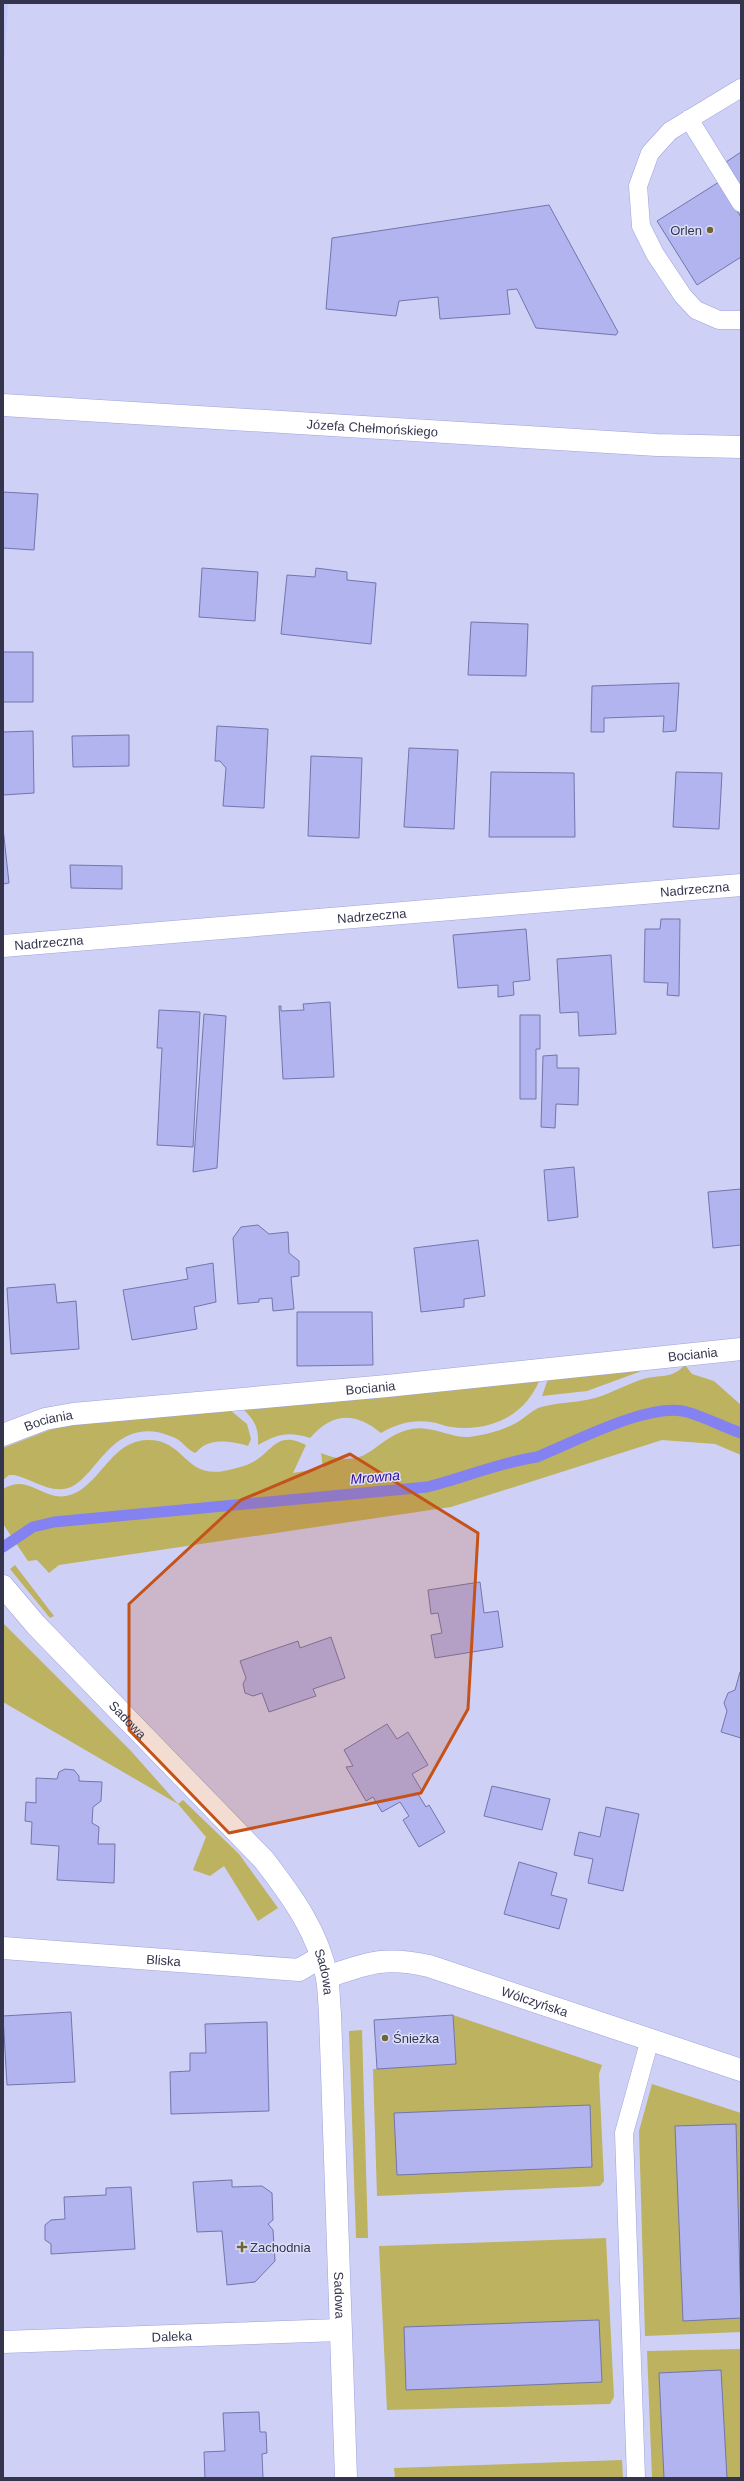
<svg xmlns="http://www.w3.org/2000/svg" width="744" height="2481" viewBox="0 0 744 2481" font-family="Arial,sans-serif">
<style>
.built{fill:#c3c7fd}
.green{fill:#bdb260}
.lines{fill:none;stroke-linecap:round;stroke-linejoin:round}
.stream{stroke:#8382f0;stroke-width:11}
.building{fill:#b1b4ef;stroke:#7375ac}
.lane-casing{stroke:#9fa2dd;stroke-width:19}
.street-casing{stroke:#9fa2dd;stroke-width:23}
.secondary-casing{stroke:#9fa2dd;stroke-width:23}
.lane{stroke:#fff;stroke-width:18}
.street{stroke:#fff;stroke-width:22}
.secondary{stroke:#fff;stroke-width:22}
.marked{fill:#c45219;fill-opacity:0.2;stroke:#c45219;stroke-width:3;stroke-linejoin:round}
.poi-dot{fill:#6d6633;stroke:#dddff8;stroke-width:1.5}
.labels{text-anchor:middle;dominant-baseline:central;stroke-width:3;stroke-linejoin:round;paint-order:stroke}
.poi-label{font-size:13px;fill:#34354d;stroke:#dddff8;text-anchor:start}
.street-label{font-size:13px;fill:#34354d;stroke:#dddff8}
.water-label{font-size:14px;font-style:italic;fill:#330e94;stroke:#dddff8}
</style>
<rect width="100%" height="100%" fill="#ced1f5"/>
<!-- built -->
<path class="built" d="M3 3H8L3 84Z"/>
<!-- green -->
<path class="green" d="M685 1365 692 1374 714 1381 741 1405V1455L715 1444 662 1440 451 1507 59 1565 49 1573 37 1560 28 1561 3 1524V1489C28 1473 42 1500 66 1496 99 1490 109 1441 147 1440 185 1439 184 1478 224 1471 232 1469 243 1467 251 1463 272 1453 276 1429 306 1445L293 1473 323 1468 321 1453C371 1473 372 1437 412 1429 432 1425 450 1438 469 1437 485 1435 502 1431 516 1423 525 1418 532 1410 541 1407 559 1402 578 1403 595 1398 612 1393 627 1384 643 1379 661 1374 670 1380 685 1365Z
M647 1369 587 1391 542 1396 548 1379Z
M540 1379C525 1416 491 1432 451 1427 444 1426 438 1423 431 1422 414 1419 395 1424 381 1433 355 1412 333 1412 310 1438 289 1431 277 1434 258 1445 259 1429 255 1420 243 1409Z
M230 1410 247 1424 251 1439 248 1446C235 1442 214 1438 202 1447 199 1449 198 1451 195 1453 186 1449 182 1440 173 1437 109 1410 96 1487 63 1489 46 1491 30 1478 14 1475H9L3 1480V1448L60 1426Z
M15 1565 54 1616 50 1618 10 1569Z
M3 1623 131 1751 178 1804 183 1800 239 1854 278 1908 258 1921 224 1866 210 1876 193 1870 206 1837 178 1804 3 1702Z
M453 2015 602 2065 599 2074 604 2181 600 2186 377 2196 373 2069 455 2064Z
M362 2030 368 2238H356L349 2031Z
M652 2084 741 2113V2332L645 2336 639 2131Z
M606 2238 614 2397 610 2404 387 2410 379 2246Z
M741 2349V2478H652L647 2351Z
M622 2460 623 2478H395L394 2468Z"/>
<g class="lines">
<!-- stream -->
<path class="stream" d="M3 1547 33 1527 54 1522 427 1487C464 1478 500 1462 537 1457 572 1443 651 1401 687 1412 705 1417 723 1427 741 1433"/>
</g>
<!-- building -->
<path class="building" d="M741 152V186L726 162Z
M719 182 741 217V257L697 285 657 221Z
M549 205 618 332 616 335 536 328 517 289 507 290 510 314 440 319 438 297 399 301 396 316 326 309 332 238Z
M3 492 38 494 34 550 3 548Z
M202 568 258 572 255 621 199 617Z
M316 568 347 572V580L376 583 371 644 281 634 287 575 315 577Z
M471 622 528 624 526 676 468 675Z
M3 652H33V702H3Z
M679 683 676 731 663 732 664 716 604 718V732H591L592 686Z
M217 726 268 729 264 808 223 806 226 768 220 761H215Z
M33 731 34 793 3 795V732Z
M129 735V766L73 767 72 736Z
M409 748 458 750 454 829 404 827Z
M311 756 362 758 359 838 308 836Z
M491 772 574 773 575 837H489Z
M676 772 722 773 719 829 673 827Z
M3 828 9 883 3 884Z
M70 865 122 866V889L71 888Z
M661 919H680L679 996 667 995 668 983 644 982 645 929H660Z
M526 929 530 980 513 982 514 995 498 997V985L458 988 453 935Z
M611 955 616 1034 579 1036 578 1012 560 1013 557 959Z
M330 1002 334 1077 283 1079 279 1006H281V1011L304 1010 303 1004Z
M159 1010 200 1012 193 1147 157 1145 162 1048H157Z
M204 1014 226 1016 217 1168 193 1172Z
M520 1015H540V1049H536V1099H520Z
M557 1055V1068H579L578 1105 556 1104 555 1128 541 1127 543 1056Z
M574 1167 578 1217 548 1221 544 1170Z
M741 1189V1245L713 1248 708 1192Z
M258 1225 269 1234 288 1232 289 1253 299 1261V1276L291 1277 294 1309 273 1311 272 1298 259 1299V1302L238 1304 233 1238 241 1227Z
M478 1240 485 1296 464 1299V1307L421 1312 414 1248Z
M213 1263 216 1302 194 1307 197 1329 132 1340 123 1290 188 1279 186 1268Z
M55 1284 57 1303 76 1301 79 1349 11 1354 7 1288Z
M297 1312H372L373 1365 297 1366Z
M480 1582 484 1613 498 1611 503 1647 435 1658 431 1635 442 1633 438 1613 431 1614 428 1590Z
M331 1637 345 1678 313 1689 316 1696 269 1712 262 1693 253 1696 245 1693 243 1684 246 1678 240 1661 298 1641 300 1648Z
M740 1672 741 1673V1738L721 1732 727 1711 724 1703 728 1693 735 1690Z
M387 1724 397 1739 408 1732 428 1765 412 1774 422 1791 418 1794 426 1807 429 1805 445 1832 419 1847 403 1820 409 1816 400 1802 382 1812 373 1797 366 1801 346 1767 353 1766 344 1750Z
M65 1769 74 1770 79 1776V1781L102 1782 101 1801 93 1807 92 1823 99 1827 98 1844H115L114 1883 57 1880 59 1846 31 1844 32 1822 25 1821 26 1802 36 1803V1778L57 1779 59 1772Z
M492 1786 550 1799 542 1830 484 1816Z
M606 1807 639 1814 623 1891 588 1883 593 1859 574 1855 579 1832 600 1837Z
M519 1862 557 1873 551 1895 567 1899 559 1929 504 1914Z
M71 2012 75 2082 7 2085 3 2016Z
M453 2015 456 2064 377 2069 374 2020Z
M267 2022 269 2111 171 2114 170 2072 190 2071V2053H206L205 2024Z
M590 2105 592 2167 397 2175 394 2113Z
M736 2124 741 2318 683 2321 675 2126Z
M232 2180V2187L262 2186 272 2193 273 2220 268 2224 273 2230 275 2261 255 2282 227 2285 222 2231 197 2232 193 2182Z
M131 2187 135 2249 51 2254V2244L45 2240V2225L51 2220 65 2219 64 2197 106 2195V2188Z
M599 2320 602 2382 406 2390 404 2327Z
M721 2370 727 2478H664L659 2373Z
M259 2412 260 2432H266L267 2453 262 2454 263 2478H205L204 2452 225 2451 223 2413Z"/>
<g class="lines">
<defs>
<path id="lane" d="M741 88 670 131 650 153 638 186 641 226 655 254 683 296 696 310 719 320H741
M689 119 741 203
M636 2478 624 2133 650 2039"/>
<g id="street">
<path id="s1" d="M3 946 741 885"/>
<path id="s2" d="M3 1435 45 1419 73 1414 387 1386 741 1349"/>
<path id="s3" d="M3 1586 36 1625 264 1860C291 1895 319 1933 327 1978 329 1990 329 2002 330 2014L346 2478"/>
<path id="s4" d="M3 1948 299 1970 321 1957"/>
<path id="s5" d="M327 1977C368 1963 384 1956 429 1966L741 2070"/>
<path id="s6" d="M3 2342 340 2330"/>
</g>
<g id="secondary">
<path id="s7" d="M3 405 657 445 741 447"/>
</g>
</defs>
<!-- lane casing -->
<use href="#lane" class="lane-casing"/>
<!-- street casing -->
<use href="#street" class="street-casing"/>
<!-- secondary casing -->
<use href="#secondary" class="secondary-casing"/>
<!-- lane -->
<use href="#lane" class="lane"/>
<!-- street -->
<use href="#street" class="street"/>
<!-- secondary -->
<use href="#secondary" class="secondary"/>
</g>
<!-- marked area -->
<path class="marked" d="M350 1454 478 1533 468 1709 421 1793 229 1833 129 1730V1604L241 1500Z"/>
<!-- markers -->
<g class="poi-dot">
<circle cx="710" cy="230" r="4"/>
<circle cx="385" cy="2038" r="4"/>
<path d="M240 2241h4v4h4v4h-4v4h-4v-4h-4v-4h4z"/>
</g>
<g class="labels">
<!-- poi labels -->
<g class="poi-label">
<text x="702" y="230" text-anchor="end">Orlen</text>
<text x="393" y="2038">Śnieżka</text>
<text x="250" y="2247">Zachodnia</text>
</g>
<!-- street labels -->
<g class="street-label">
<text stroke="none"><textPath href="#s7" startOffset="370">Józefa Chełmońskiego</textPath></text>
<text stroke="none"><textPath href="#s1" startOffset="694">Nadrzeczna</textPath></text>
<text stroke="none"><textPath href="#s1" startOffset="370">Nadrzeczna</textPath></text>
<text stroke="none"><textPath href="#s1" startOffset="46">Nadrzeczna</textPath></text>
<text stroke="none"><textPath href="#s2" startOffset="696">Bociania</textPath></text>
<text stroke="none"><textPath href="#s2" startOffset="372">Bociania</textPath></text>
<text stroke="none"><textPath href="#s2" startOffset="48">Bociania</textPath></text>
<text stroke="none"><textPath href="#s3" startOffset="183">Sadowa</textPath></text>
<text stroke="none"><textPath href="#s4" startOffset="161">Bliska</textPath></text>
<text stroke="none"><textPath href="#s3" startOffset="507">Sadowa</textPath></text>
<text stroke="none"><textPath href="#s5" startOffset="216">Wólczyńska</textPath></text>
<text stroke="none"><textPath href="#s3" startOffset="831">Sadowa</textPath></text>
<text stroke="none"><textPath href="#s6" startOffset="169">Daleka</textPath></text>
</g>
<!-- water labels -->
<g class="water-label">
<text transform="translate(375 1477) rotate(-5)">Mrowna</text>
</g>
</g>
<!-- border -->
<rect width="744" height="2481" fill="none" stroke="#34354d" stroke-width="8"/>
</svg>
